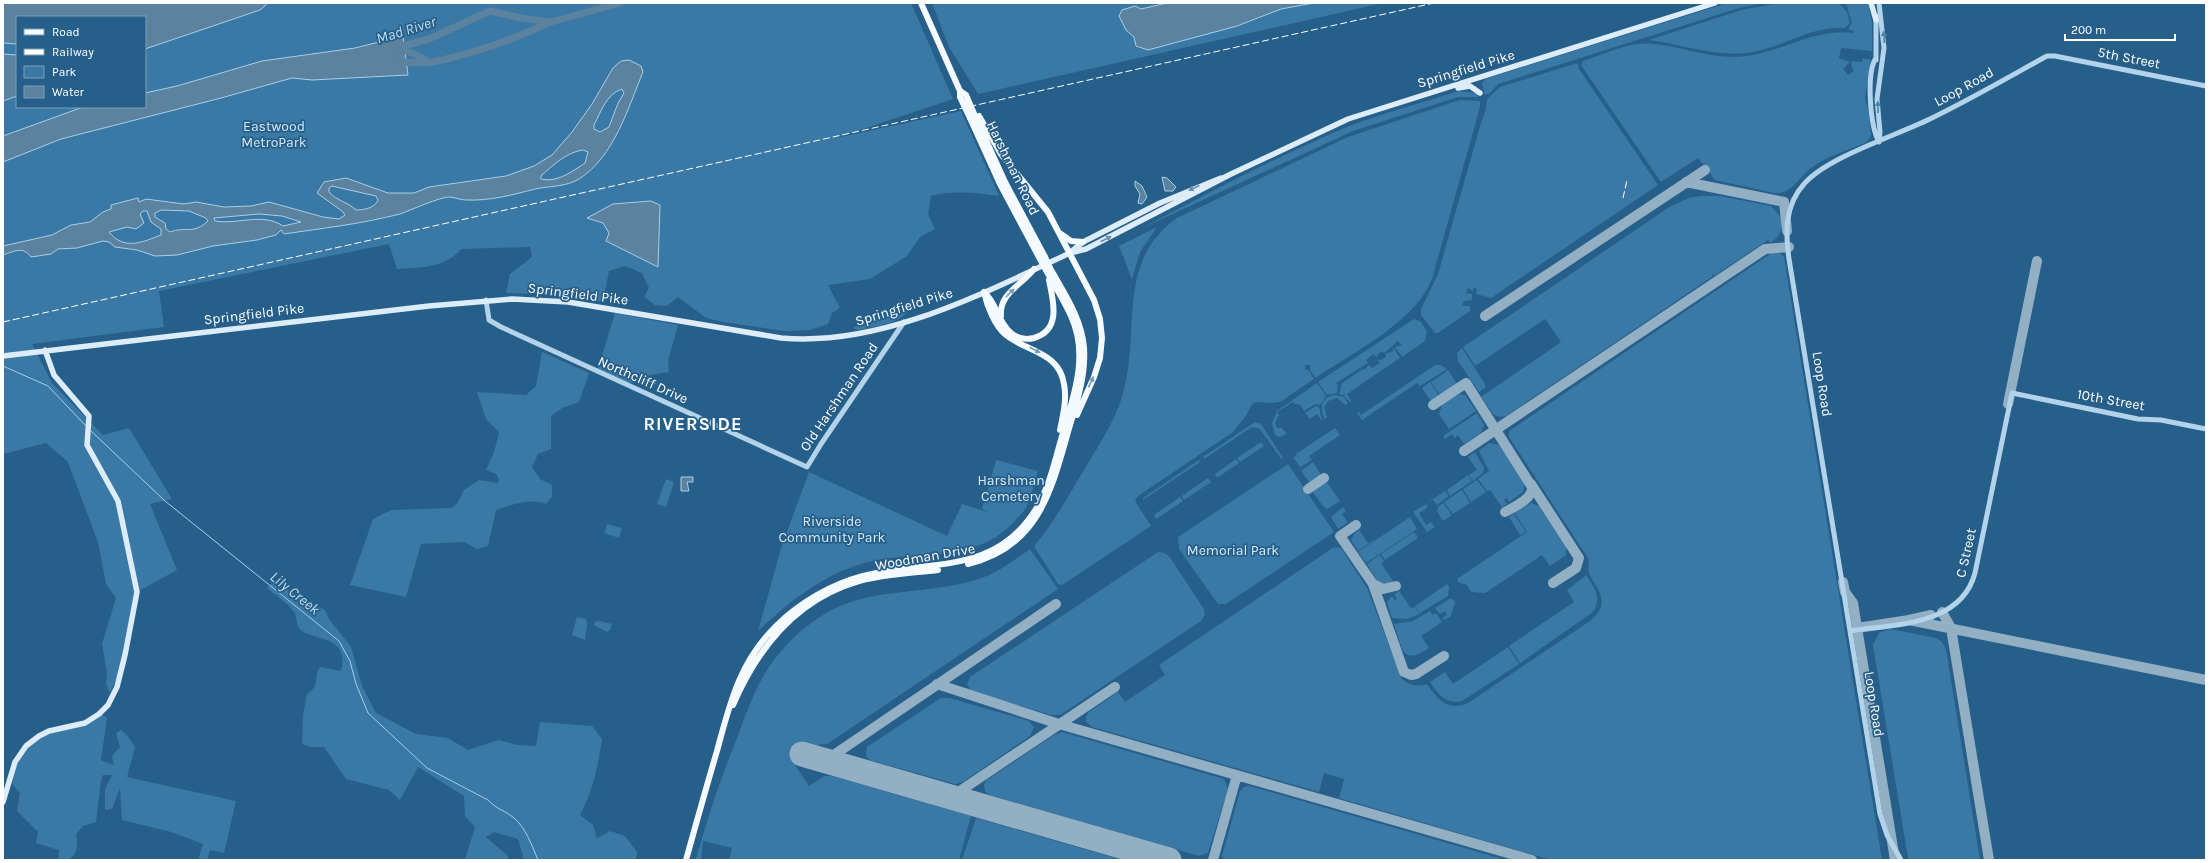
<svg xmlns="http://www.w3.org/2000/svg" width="2209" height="863" viewBox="0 0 2209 863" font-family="Karla,sans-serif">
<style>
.green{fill:#3a79a5;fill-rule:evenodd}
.water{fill:#5b829e;stroke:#a6cfea;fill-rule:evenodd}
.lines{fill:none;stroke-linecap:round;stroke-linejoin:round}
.stream{stroke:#a6cfea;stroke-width:1}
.river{stroke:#5b829e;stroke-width:7}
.taxiway{stroke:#92afc4;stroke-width:10}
.runway{stroke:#92afc4;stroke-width:25}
.tertiary{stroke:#b2d3e9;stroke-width:5}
.secondary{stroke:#dcecf8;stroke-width:5.5}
.primary{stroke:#f5fafe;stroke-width:6}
.rail{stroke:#fff;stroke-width:1;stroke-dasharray:7 3;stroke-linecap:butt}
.primary-bridge{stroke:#f5fafe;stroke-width:6}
.oneway{fill:#5082a6}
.oneway2{fill:#6690b0}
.oneway3{fill:#799db8}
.labels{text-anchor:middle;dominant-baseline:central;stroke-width:3.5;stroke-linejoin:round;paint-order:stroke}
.street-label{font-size:14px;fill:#fff;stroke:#265f89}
.park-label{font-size:14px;fill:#d6eaf7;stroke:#265f89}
.water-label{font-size:15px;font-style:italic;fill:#bedcf0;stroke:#265f89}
.district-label{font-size:18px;font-weight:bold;letter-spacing:1px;fill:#fff;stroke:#265f89}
</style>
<rect width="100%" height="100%" fill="#265f89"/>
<!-- green -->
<path class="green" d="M3 3H911L953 99 836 138 961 111 999 196C976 193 954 190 931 196L928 214 935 229 920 237 907 256 870 279 828 285 840 308 832 313 828 324 810 330 785 331 723 322 706 318 678 297 667 306 655 305 644 297 649 288 642 273 625 266 609 271 603 302 555 295 506 293 510 274 532 257 530 247 462 249C442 269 423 267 397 269L389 244 159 291 164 327 32 344 52 383 103 435 129 428 172 499 150 504 177 570 137 592 123 664 110 693 106 684 107 673 102 644 116 598 106 584 98 542 68 462 46 443 3 454ZM17 17H145V107H17Z
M932 3H1383L978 94 949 47Z
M1727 3H1765L1739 8 1498 84 1490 93 1485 95 1482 84 1485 79Z
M1779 3H1839L1847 12 1850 23 1845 28C1811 26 1781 48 1748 53 1715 57 1681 44 1649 40L1741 10Z
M1846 3H1868L1872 22V51L1841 48 1839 58 1850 62 1843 69 1848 75 1854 71 1851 65 1852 61 1862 62 1863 58 1871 60 1865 98 1868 108 1871 136 1867 142C1849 150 1827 156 1811 168 1798 178 1792 195 1774 193L1715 180 1698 158 1661 182 1581 65 1583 61C1605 54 1630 41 1654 44 1685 47 1716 61 1747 56 1783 51 1816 28 1853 33L1854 31 1848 29 1852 23Z
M1578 63 1579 69 1658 185 1491 298 1476 294 1477 289 1474 288 1473 291 1468 288 1466 293 1472 294V300L1464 301 1462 306H1470V311L1438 333H1435L1421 315V309L1438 274 1481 123 1486 109 1487 99 1500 87Z
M1459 91 1477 93 1479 97H1458L1353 131 1140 229C1208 193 1281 154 1352 125 1387 112 1424 102 1459 91Z
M1460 100 1480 101V107L1432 279C1415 322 1354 352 1315 378L1310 370V365H1305V369L1309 371 1314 379 1280 402 1269 403 1257 402 1252 404 1246 416 1233 432 1138 496 1135 501 1137 504 1151 526 1062 585 1058 584 1034 546C1054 523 1068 496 1084 470 1098 446 1114 423 1122 397 1142 333 1114 262 1177 218L1348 137Z
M1700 196H1720L1771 206 1781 217C1782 230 1781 236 1770 243L1768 240 1714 276 1712 274V277L1506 416 1499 417 1493 414 1481 397 1561 342 1545 319 1475 366 1463 347 1671 206 1689 198Z
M1157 227 1140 252 1132 279 1119 246Z
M1773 252 1779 253 1784 257 1882 860H1551L1339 798 1344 779 1324 773 1319 792 1092 727 1086 722V717L1089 712 1118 692 1125 702 1165 675 1159 665 1334 547 1341 548 1367 588 1402 679C1410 686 1418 687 1427 684 1437 699 1448 712 1468 703L1590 621C1612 602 1598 592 1589 573 1587 569 1590 562 1588 558L1509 437V431Z
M911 300 913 302C906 324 879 325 859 330L854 329V327Z
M615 313 678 325 668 361 669 372 649 375 641 383H627L598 369Z
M1414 319 1420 321 1427 331 1425 341 1402 357 1395 347 1402 345 1398 341 1384 353 1382 351 1377 355V358L1374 354 1366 360 1368 363 1336 383 1338 386 1337 393 1327 395 1318 382Z
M1394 348 1400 358 1347 394 1351 401 1350 402 1344 396 1346 393 1343 395 1339 394 1342 383 1363 369 1364 370 1369 365 1372 368 1380 363 1378 359 1381 360 1386 357 1385 354 1393 351Z
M1462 348 1485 384V388L1479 392 1458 361 1457 353Z
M542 352 589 373 579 402 562 408 551 416V449L538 454 532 467 540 479 552 485V497L546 504C530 498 513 504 496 510L488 546 477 549 464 542 421 544 406 597 350 585 373 519 391 510 452 508 458 502 464 490 479 480 498 483 499 479 496 474 486 470 494 452 499 432 486 419 477 392 526 395 536 386Z
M1435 365H1441L1447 369 1420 386 1417 383 1362 420 1357 413 1359 412 1361 415Z
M1448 370 1457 384 1440 395 1431 382 1446 372 1447 375 1446 371Z
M1430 382 1439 396 1431 401 1422 388Z
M1317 383 1326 396 1320 405 1315 404 1304 411 1300 405 1295 404 1293 402 1277 412 1279 415 1275 423 1278 429 1281 427 1287 434 1280 437 1275 435 1272 423 1277 411Z
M1459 394 1465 395 1476 411 1449 429 1439 414 1442 405Z
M1336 395 1344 397 1348 403 1345 405 1337 398 1328 401 1324 407 1327 417 1325 419C1318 408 1322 396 1336 395Z
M1316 406 1319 407 1322 421 1317 414 1310 419 1305 413Z
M1477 413 1484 425 1481 433 1464 444 1458 435 1455 438 1452 434 1445 439 1443 436Z
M1255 422 1261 424 1283 458 1282 460 1260 429 1252 427 1204 459 1203 457Z
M1335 428 1340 435 1309 456 1312 460 1300 467 1294 458 1292 459 1296 455 1299 459 1296 454Z
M1261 442 1264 446 1240 462 1237 458Z
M1489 443 1499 445 1525 484 1523 492 1509 502 1507 498 1504 500 1507 504 1502 507 1490 490 1487 491 1478 479 1489 471 1479 451Z
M1475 452 1484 468 1483 473 1473 481 1469 475 1477 470 1468 457Z
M1236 459 1239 463 1217 478 1215 474Z
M996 460 1038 471C1034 483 1032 496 1027 506 1023 513 1018 517 1013 523 972 566 913 548 861 564 821 576 788 603 758 631L782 545 809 472 947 536 962 504 990 513 982 509Z
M1199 460 1200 462 1143 500V498Z
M1313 462 1322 476 1310 483 1301 471Z
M1288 464 1334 532 1226 604H1218L1179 549 1178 537Z
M1468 475 1472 481 1450 496 1447 490Z
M1208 478 1211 482 1184 500 1182 496Z
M666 479 674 482 666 507 657 504Z
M1477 480 1486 492 1471 502 1463 489Z
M1326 481 1340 501 1327 509 1323 506 1312 491Z
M1462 490 1470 503 1453 514 1444 502Z
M1445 491 1449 496 1437 505 1433 500 1427 503Z
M1180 497 1183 501 1156 519 1154 515Z
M1443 503 1452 515 1443 521 1437 511 1438 507Z
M1531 503 1539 506 1566 546V555L1550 566 1542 555 1485 593 1471 592 1467 585 1458 582 1457 579 1527 532 1515 513Z
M1426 504 1428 507 1419 513 1426 525 1431 522 1435 527 1427 532 1413 512Z
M1343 507 1346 511 1342 514 1348 522 1338 529 1331 517Z
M1514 514 1526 532 1520 535 1509 517Z
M1410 517 1417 529 1366 563 1358 552Z
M607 524 622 528 619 538 604 533Z
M1359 530 1368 543 1376 539 1358 551 1351 540 1354 534Z
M1414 532 1418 538 1385 560 1381 554Z
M1030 549 1058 589 827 744 816 745 802 741 795 765 809 786 824 776H832L971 816 959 860H729L732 848 703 841 701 860H692L696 859C708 817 721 776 738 736 744 719 750 702 758 686 779 644 819 608 865 598 904 589 949 591 987 576 1003 569 1016 559 1030 549Z
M1158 552 1164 553 1169 556 1204 609 1205 615 1201 621 1060 715H1052L972 692 967 684 970 677Z
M1380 555 1384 561 1381 563 1393 581 1386 584 1378 582 1367 564Z
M1586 575C1595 588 1602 598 1593 612L1520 663 1509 646 1574 602 1567 590Z
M273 582 325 610 329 619 351 647 362 686 376 713 416 734 448 738 468 750 499 740 517 745 536 746 540 722 592 726 602 739C598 766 593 791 580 815L593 825 597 838 610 831 625 836 637 852 636 860H524L518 839 494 832 486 837 508 856V860H465L475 827 465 816 464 796 418 767 400 800 389 790 346 779 324 747H311L302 744 303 715 307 694C322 684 312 678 320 667L341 671C351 633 310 642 299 628 296 624 297 618 295 613 289 604 275 595 267 588Z
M1447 584 1449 587 1448 596 1420 613 1415 606Z
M1399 591 1411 608 1415 607 1420 614 1407 619 1392 618 1387 602 1392 596 1395 601 1397 599 1394 594Z
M1451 598 1455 602 1451 616 1444 620 1442 618 1447 615 1445 611 1440 614 1435 608Z
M1430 611 1433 615 1436 613 1442 622 1421 636 1429 648C1401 667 1402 647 1394 624L1413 621Z
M577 617 586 619 587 624 585 640 572 635Z
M599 621 612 624 610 630 607 632 594 625 595 622Z
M1890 629 1936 638 1942 642 1946 649 1980 860H1909L1908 858 1873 645 1879 633Z
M1508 647 1519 664 1462 701C1446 705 1438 694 1430 682L1445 672 1453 684Z
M941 698H949L1029 721 1034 727 1030 736 963 782 955 784 870 760 866 756 867 747Z
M101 713 107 718 101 760 114 765 112 756 120 747 116 733 121 730 127 735 135 747 127 777 236 801 224 853 210 850 207 860H198L203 844 171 832 122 820 120 788 112 809 105 810V789L112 775H103L101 781 96 822 83 826 76 834C78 846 78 852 69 860H58L59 850 36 843 38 832 17 811 20 793 12 784 18 757 39 736 74 726Z
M1062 732 1224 779 1228 789 1208 853 1199 856 990 795 985 792 984 784 987 780 1054 735Z
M1250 786 1506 860H1224L1222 856 1240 791 1244 787Z
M976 818 1122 860H962Z"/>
<!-- water -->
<path class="water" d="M3 3H268L260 10 145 49V17H17V44L3 43Z
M1167 3H1314L1281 9 1237 26 1148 50 1136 46 1134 37 1126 30 1119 16 1122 10 1135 6 1141 9Z
M403 36 408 75 312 80 292 78 221 98 61 139 3 162V136L83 107H145V93L177 86 262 61 355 48Z
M3 54 17 55V96L3 101Z
M629 60 641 66 643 72C628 108 614 157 579 179 566 187 549 186 535 189 512 195 490 201 466 200 460 200 454 197 449 197 440 197 411 210 400 214 361 224 324 228 284 234L281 230 276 235 257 240 213 246 177 255 155 256 137 250 115 247 109 242 103 241 77 248 58 249 51 254 31 257C23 246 15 251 3 255V246L52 235 71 225 90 222 103 212 111 209V205L138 198 139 202 146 199 184 204 196 202 224 207 251 206 269 202 323 217 339 219 345 215 342 211 317 193 324 182 346 178 388 193H414L429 187 506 176 534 166 552 155 572 132 592 104 613 68 621 61ZM622 89 624 93 618 103 609 127 600 132 594 129V125C601 112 606 94 622 89ZM583 150 588 152 585 163C573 171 557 183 541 179V176C553 165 567 152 583 150ZM332 186 376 196 378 200C375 208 364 210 356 210 348 202 337 201 329 192V188ZM161 210 189 211 206 218 208 221C193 235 186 226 170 232L166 229 165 223 155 217V213ZM143 211H147L151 222 161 229V235C143 242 124 251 109 232L127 227 136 229 144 223 140 214ZM259 214 282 216 301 222 283 226C263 212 237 225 215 221L214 218Z
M1162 177 1167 178 1176 187 1173 191H1165Z
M1135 181 1142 186 1147 197 1142 204 1138 203 1140 194 1135 186Z
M651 201 660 205 658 267 606 241 609 233 603 223 587 218 613 204Z
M681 477H693V482H687L689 491H681Z"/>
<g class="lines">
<!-- stream -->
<path class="stream" d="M3 366 48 386 86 426
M91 431 165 501 339 641 350 661 356 684 368 713 427 768 488 800C496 809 506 811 514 818 526 828 532 846 538 860"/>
<!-- river -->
<path class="river" d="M395 48 429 39 490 11 521 18 551 22 620 3
M398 48 417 55 429 63C472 54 511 41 550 22
M398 62 429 63"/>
<!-- taxiway -->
<path class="taxiway" d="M1686 182 1784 202 1787 231
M1485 316 1705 170
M2008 404 2037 261
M1433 405 1466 383 1532 487C1533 499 1514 507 1505 512
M1464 451 1765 249 1789 247
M1531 484 1579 558 1576 568 1553 583
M1308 489 1324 478
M1356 525 1340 536 1373 584 1383 589 1396 586
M1843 582 1845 592 1853 603 1895 860
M1373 584 1404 672 1411 675 1416 674 1444 656
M1942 612 1951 628 1989 860
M1909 620 1931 615
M1857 628 1909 620 2206 680
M937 684 1059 724 1532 860
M825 761 1056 604
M951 797 1115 687
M1213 860 1237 775"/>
<!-- runway -->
<path class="runway" d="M802 754 1169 860"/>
<!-- tertiary -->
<path class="tertiary" d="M1876 16V60
M1876 58C1866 73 1870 126 1879 142
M1879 142 1880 132 1877 99 1884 48 1879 3
M486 300 489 320 501 327 807 467 821 444 904 322
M1850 631C1895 624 1961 626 1975 573L2012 393 2138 419 2161 420 2206 429
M1901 860 1887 835 1880 814 1789 259C1785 232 1785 205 1804 184 1827 157 1898 135 1932 118 1971 99 2009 77 2047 56H2055L2206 86"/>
<!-- secondary -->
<path class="secondary" d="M1871 3 1876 20
M1458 88 1470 86 1480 93
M1072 251 1083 242 1160 203 1221 178
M3 356 429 306 512 299 568 302 781 338C881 347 981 294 1070 253L1086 249 1231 174 1348 119 1715 3
M3 802 15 762 26 746 39 736 49 731 85 723 99 714 108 705 117 687 125 655 137 592 118 501 87 445 89 416 54 375 45 350"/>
<!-- primary -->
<path class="primary" d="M921 3 960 91
M975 116 1005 182 1045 257
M979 116 1001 154 1048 212 1094 300 1100 319 1102 338 1100 358 1094 377 1077 415
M970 118 1000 184 1040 259
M1061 234 1071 241 1083 242
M984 292C987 306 995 326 1006 335 1027 352 1059 352 1064 384 1067 400 1063 415 1060 430
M984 292C997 303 998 323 1011 333 1017 338 1026 340 1034 338 1062 330 1053 300 1049 280
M1001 316C999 293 1022 285 1034 269
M968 564C1038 547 1051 492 1068 432 1076 404 1086 377 1084 348 1082 319 1064 293 1050 268
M733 705C758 647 796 599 859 581 885 574 912 573 938 570
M686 860C696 824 706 788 717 751 730 703 739 663 776 626 801 602 830 585 863 576 927 559 994 577 1036 509 1050 486 1055 459 1063 433 1074 395 1089 355 1071 316 1064 300 1054 285 1046 270"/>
<!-- rail -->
<path class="rail" d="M1623 198 1627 180
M3 322 1434 3"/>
<!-- primary-bridge -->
<path class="primary-bridge" d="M960 91 966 95 975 116
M960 91V97L970 118
M1045 257 1050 268
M1040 259 1046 270"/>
</g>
<!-- one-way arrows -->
<defs><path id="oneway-solid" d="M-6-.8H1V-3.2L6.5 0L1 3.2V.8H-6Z"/></defs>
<g class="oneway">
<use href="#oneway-solid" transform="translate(1884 37) rotate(-93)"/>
<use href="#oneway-solid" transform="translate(1878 107) rotate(-91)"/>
</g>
<g class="oneway2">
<use href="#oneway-solid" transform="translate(1194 188) rotate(156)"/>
<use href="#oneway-solid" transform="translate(1106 239) rotate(-27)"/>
</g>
<g class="oneway3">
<use href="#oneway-solid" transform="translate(1010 293) rotate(-45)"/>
<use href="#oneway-solid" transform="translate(1035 350) rotate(28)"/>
<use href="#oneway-solid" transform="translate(1091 382) rotate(-65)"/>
</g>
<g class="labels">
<!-- street labels -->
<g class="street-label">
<text transform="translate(2129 58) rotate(11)">5th Street</text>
<text transform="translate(1466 69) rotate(-17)">Springfield Pike</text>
<text transform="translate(1964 87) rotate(-29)">Loop Road</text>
<text transform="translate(1013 168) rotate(64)">Harshman Road</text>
<text transform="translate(578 294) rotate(7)">Springfield Pike</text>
<text transform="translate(904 307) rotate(-17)">Springfield Pike</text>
<text transform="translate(254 314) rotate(-7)">Springfield Pike</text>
<text transform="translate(643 380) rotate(24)">Northcliff Drive</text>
<text transform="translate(1822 384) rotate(81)">Loop Road</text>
<text transform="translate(839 397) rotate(-56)">Old Harshman Road</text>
<text transform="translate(2111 400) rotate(10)">10th Street</text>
<text transform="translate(1966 553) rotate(-77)">C Street</text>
<text transform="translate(925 557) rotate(-10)">Woodman Drive</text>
<text transform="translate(1874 704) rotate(81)">Loop Road</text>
</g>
<!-- park labels -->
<g class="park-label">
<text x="274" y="126">Eastwood<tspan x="274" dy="16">MetroPark</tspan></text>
<text x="1011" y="480">Harshman<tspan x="1011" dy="16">Cemetery</tspan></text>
<text x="832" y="521">Riverside<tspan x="832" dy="16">Community Park</tspan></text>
<text x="1233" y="550">Memorial Park</text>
</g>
<!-- water labels -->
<g class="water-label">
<text transform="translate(406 30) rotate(-17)">Mad River</text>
<text transform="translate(295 593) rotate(39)">Lily Creek</text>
</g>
<!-- district labels -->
<g class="district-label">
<text x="693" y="424">RIVERSIDE</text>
</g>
</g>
<!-- border -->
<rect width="2209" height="863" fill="none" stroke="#ffffff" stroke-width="8"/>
<!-- legend -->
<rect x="16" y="16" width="130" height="92" fill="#265f89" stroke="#7d9fb8"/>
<rect x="24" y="29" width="20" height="6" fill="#f5fafe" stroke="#7d9fb8"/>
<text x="52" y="36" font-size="12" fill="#ffffff">Road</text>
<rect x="24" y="49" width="20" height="6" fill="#ffffff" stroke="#7d9fb8"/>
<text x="52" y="56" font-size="12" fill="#ffffff">Railway</text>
<rect x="24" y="66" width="20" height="12" fill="#3a79a5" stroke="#7d9fb8"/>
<text x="52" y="76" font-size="12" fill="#ffffff">Park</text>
<rect x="24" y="86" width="20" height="12" fill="#5b829e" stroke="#7d9fb8"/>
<text x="52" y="96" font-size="12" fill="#ffffff">Water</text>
<!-- scale -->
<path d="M2065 34v6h110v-6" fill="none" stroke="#ffffff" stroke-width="2"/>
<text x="2071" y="34" font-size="12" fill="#ffffff" stroke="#265f89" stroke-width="3" paint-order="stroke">200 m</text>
</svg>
